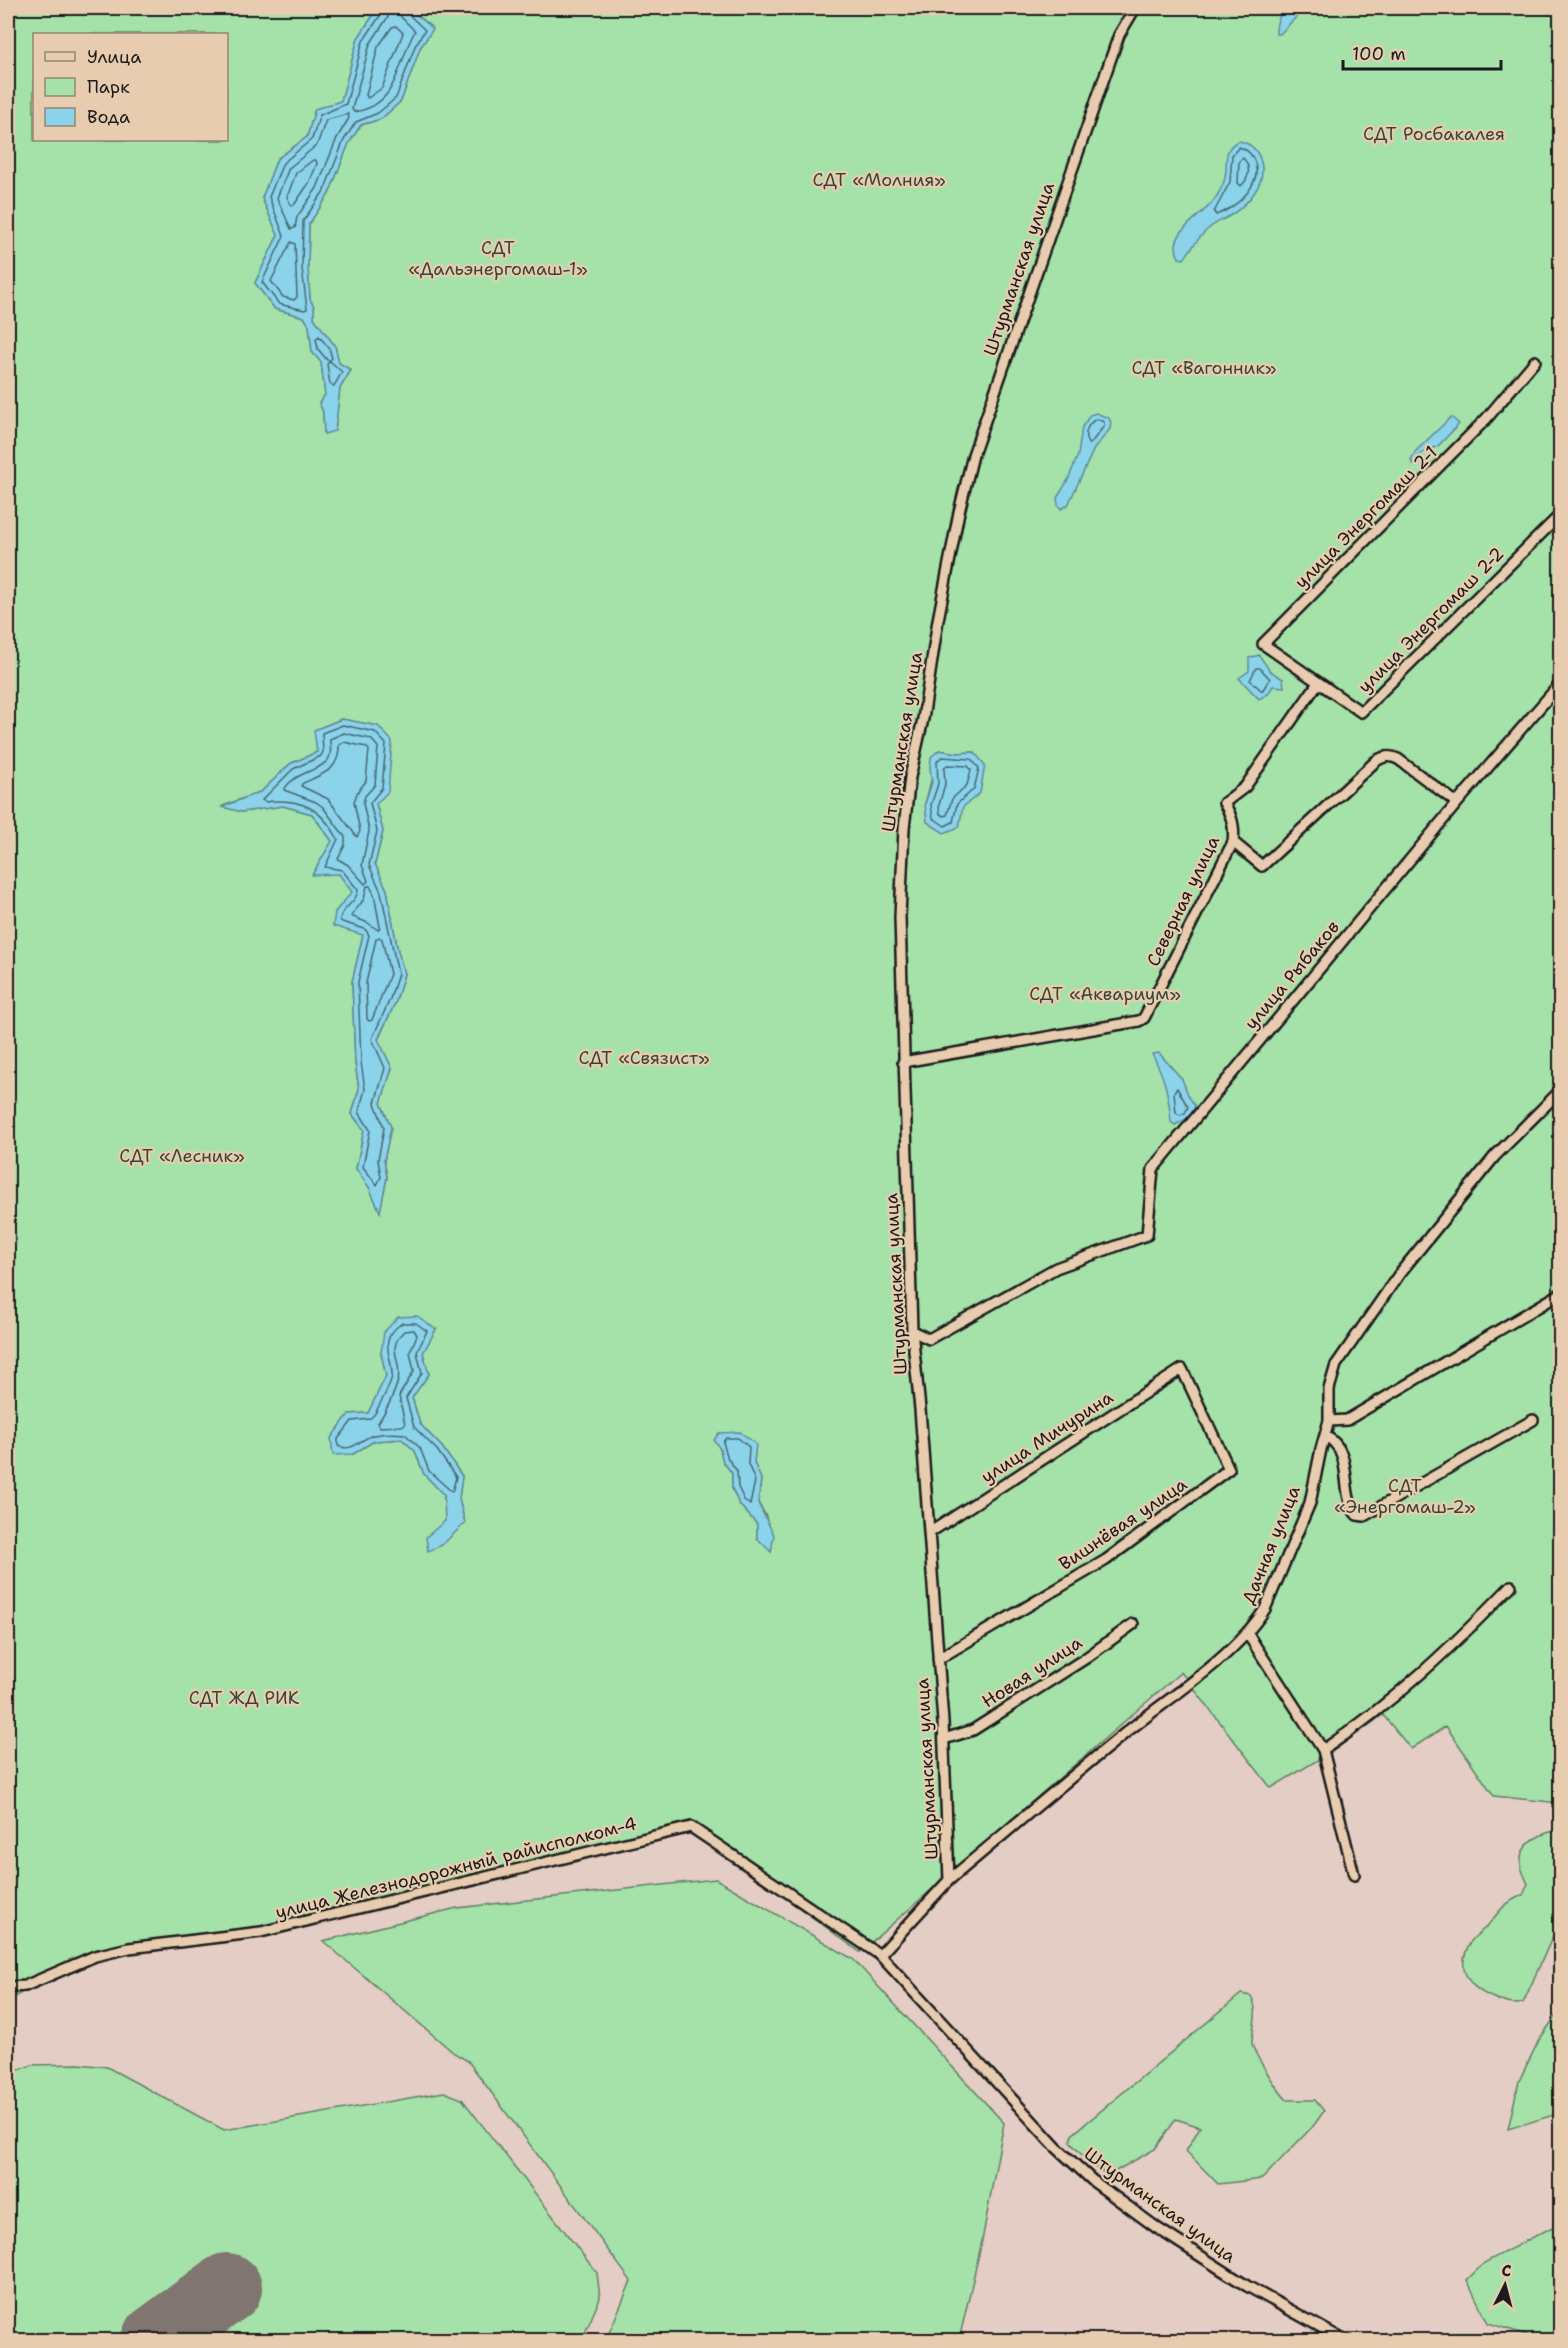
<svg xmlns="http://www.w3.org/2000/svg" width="1568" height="2348" viewBox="0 0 1568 2348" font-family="'Shantell Sans',sans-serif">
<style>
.green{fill:#a4e2a9;stroke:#607f62;stroke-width:1.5;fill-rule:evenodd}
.water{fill:#8ad3eb;stroke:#5e8a98;stroke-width:1.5}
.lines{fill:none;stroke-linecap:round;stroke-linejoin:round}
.shore{stroke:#48656f;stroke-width:1.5}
.runway{stroke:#807470;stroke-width:70}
.minor-casing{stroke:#1c1c1c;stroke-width:14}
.minor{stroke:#e8ccaf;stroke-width:9}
.labels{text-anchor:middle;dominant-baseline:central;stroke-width:4.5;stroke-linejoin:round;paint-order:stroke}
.park-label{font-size:18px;fill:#374438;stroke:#e8ccaf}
.street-label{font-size:18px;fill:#1c1c1c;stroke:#e8ccaf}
</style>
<rect width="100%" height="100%" fill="#e4cdc5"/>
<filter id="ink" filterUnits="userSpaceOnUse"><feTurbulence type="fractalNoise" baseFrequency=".0167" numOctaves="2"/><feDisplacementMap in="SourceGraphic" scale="12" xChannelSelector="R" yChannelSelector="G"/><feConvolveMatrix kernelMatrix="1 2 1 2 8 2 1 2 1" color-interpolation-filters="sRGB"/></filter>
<g filter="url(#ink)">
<!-- green -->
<path class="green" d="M8 8H378L358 38 341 101 315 109 307 137 277 159 262 198 278 235 255 283 275 309 304 317 309 325 312 352 321 362 325 395 319 403 323 412 324 433 335 430 340 388 351 370 339 363 335 346 314 318V307L310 299 308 268 309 224 329 194 349 143 361 125 381 119 401 101 420 48 433 29 409 8H1560V1803L1494 1796 1446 1726 1411 1749 1383 1715 1336 1749 1271 1788 1181 1672 860 1952 724 1853 694 1831H687L278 1934 94 1958 19 1994 8 2004ZM34 34H226V140H34ZM341 719 378 726 376 804 383 831 375 864 387 890 397 947 404 974 396 1001 378 1040 392 1068 381 1103 391 1127 384 1161 387 1177 380 1211 369 1187 356 1169 364 1130 352 1114 359 1089 355 1063 352 982 363 935 335 912 353 892 339 874 332 841 312 814 283 806 242 812 223 806 262 791 290 764 317 752 315 730ZM939 750 957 753 974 752 980 792 962 807 959 827 925 804ZM436 1329 423 1353 429 1374 412 1397 420 1424 442 1447 462 1476 459 1499 465 1523 445 1521 444 1495 424 1474 415 1451 402 1439 374 1441 353 1454 349 1414 368 1413 386 1376 381 1353ZM755 1444 754 1463 761 1479 758 1503 766 1516 771 1551 757 1538V1524L739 1504 732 1488V1473L723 1462 720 1449Z
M1554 1831 1560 1832V1920L1523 2003C1510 2006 1501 2001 1489 1996 1464 1984 1456 1964 1472 1940 1477 1934 1484 1930 1489 1924 1501 1909 1504 1903 1523 1895L1528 1884C1526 1879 1522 1872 1521 1866 1518 1845 1537 1835 1554 1831Z
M716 1879 853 1959 1004 2123 982 2241 959 2340H606L631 2281 468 2061 454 2053 323 1941 457 1908Z
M1560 1977V2113L1508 2129 1519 2081 1539 2040 1560 2010 1555 1988Z
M1241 1994 1251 1996C1260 2012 1252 2026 1252 2043 1253 2053 1279 2092 1287 2100H1315L1324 2111 1314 2125 1262 2179 1218 2184 1186 2151 1200 2127 1176 2119 1155 2149 1114 2172H1103L1091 2165 1070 2142 1072 2135Z
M79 2064 107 2067 224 2130 444 2092 462 2099 597 2273 600 2298 582 2340H8V2074L32 2065Z
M1560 2223V2340H1543L1488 2323 1467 2280 1484 2263Z"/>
<!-- water -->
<path class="water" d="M378 8H409L433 29 420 48 401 101 381 119 361 125 349 143 329 194 309 224 308 268 310 299 314 307V318L335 346 339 363 351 370 340 388 335 431 324 434 323 412 319 403 325 395 321 362 312 352 309 325 304 317 275 309 255 283 278 235 262 198 277 159 307 137 315 109 341 101 358 38Z
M1287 8 1312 9 1300 13 1280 34H1276C1276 23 1278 15 1287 8Z
M1239 141C1250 143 1258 150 1261 162 1267 183 1248 204 1231 215 1223 220 1214 223 1207 230 1198 238 1191 249 1184 259L1179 258C1165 232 1204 216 1215 199 1219 192 1224 185 1225 177 1228 163 1222 147 1239 141Z
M1096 413 1109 418 1111 423 1110 429 1094 449 1068 505 1061 509 1058 505 1057 498 1068 480 1078 455 1082 427 1090 415Z
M1451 417 1459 424 1438 446 1420 454 1413 464 1411 461 1415 452Z
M1259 655 1270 671 1283 679 1284 687 1273 686 1268 694 1259 699 1239 678 1249 671V658Z
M342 719 378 726 392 741 388 792 376 804 383 831 375 864 387 890 397 947 404 974 396 1001 378 1039 392 1068 381 1103 391 1127 384 1160 387 1177 380 1212 369 1187 356 1169 364 1130 352 1114 359 1089 355 1063 352 982 363 935 333 926 335 912 352 892 339 874 312 875 332 841 312 814 283 806 242 812 222 807 262 791 290 764 317 752 314 730Z
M939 750 957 753 974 752 985 765 980 793 963 807 959 827 944 833 927 822 925 804 932 782 930 768 931 757Z
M1159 1053 1182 1079 1189 1097 1195 1106 1190 1117 1175 1125 1171 1122C1169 1097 1165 1077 1152 1054Z
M417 1316 436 1329 423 1353 429 1374 412 1398 420 1424 442 1447 462 1476 459 1499 465 1523 442 1545 428 1551 426 1537 445 1521 444 1495 424 1474 415 1451 402 1439 374 1441 353 1454 333 1455 331 1438 349 1414 368 1413 386 1376 381 1353 384 1332 398 1317Z
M740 1432 756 1444 754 1463 761 1479 758 1503 774 1535 771 1552 757 1538V1524L739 1504 732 1488V1473L723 1462 720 1449 714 1440 719 1433Z"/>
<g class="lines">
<!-- shore -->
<path class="shore" d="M383 8 382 13 363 41 346 104 320 115 312 139 283 163 269 197 284 236 262 282 279 304 304 310 307 309 302 268 303 221 324 191 344 140 356 122 378 113 396 98 415 46 425 30 408 14 406 8
M390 8 388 17 370 44 352 109 354 112C399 105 396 65 415 31L401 17 398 8
M396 26 403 33 382 88 368 98 366 95 378 47 392 27Z
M348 114 349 118 337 138 317 188 297 217 295 228 291 229 277 198 289 168 317 145 326 120Z
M1239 147C1246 149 1250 152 1253 158 1266 182 1236 209 1216 215L1214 212 1230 182 1232 155Z
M1243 158C1251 166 1250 178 1241 186L1238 183 1239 161Z
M313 160H316L317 164 309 183 294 205H291L287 197 296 173Z
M291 242 295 244 297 297 294 300 283 297 271 281Z
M319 336 329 348 332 358 330 360H327L318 349 316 339Z
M330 361 342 372 334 386 330 384 327 364Z
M1097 419 1104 422V426L1091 443 1088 444C1083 435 1087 423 1097 419Z
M1256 668H1260L1270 679 1262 691 1250 680Z
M343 725 375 732 386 744 382 788 370 803 377 831 369 865 381 892 398 974 390 999 372 1039 385 1068 375 1103 384 1128 378 1160 381 1177 377 1185 363 1167 370 1130 359 1112 365 1089 361 1062 358 982 369 935 365 929 342 922 340 920C341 907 357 903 358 890L342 870 325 867 338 839C321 808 300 797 265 802L262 800 293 769 321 756 323 752 322 733Z
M344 733 371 739 378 747 375 785 365 796 363 803 369 831 362 865 368 881 365 884 348 865 338 859 345 845V837L323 807 316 802 284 790C294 771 323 771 329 758 332 752 330 745 330 739Z
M344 742 366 747 369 750 366 781 357 793 354 802 360 831 357 837 328 799 301 786 303 783C323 774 340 770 339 745Z
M942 757 971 759 979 768 974 789 957 804 953 822 945 826 933 818 931 805 938 784 937 761Z
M947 765 968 766 971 770 967 785 952 799 947 815 944 816 940 814 939 805 945 784 944 768Z
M367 886H370L374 894 380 927 378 930 368 923 351 916 364 899Z
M379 937 382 939 390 974 372 1020 369 1021 367 1019 366 983 376 939Z
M1177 1088 1188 1107 1185 1113 1180 1115 1176 1113 1174 1092Z
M402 1323H416L427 1331 417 1352 422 1373 406 1398 414 1427 437 1450 456 1477 452 1492 429 1471 420 1448 405 1434C396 1433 384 1433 374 1435 361 1438 353 1453 338 1446V1439L352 1421 369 1419 374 1415C379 1406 391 1385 392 1375 392 1353 377 1341 402 1323Z
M414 1330 417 1335 410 1352 414 1371 399 1396 405 1424 402 1426 380 1427 378 1423C386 1411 395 1393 398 1380 403 1360 385 1350 404 1331Z
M726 1438H738L749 1447 748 1464 755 1481 750 1505 744 1500 738 1487 737 1471 728 1459 723 1442Z"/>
<!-- runway -->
<path class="runway" d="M156 2340 227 2288"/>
<defs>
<path id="minor" d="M1535 361 1487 418 1263 644 1361 712 1560 515
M1233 842 1262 866 1376 761C1384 756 1390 755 1398 759L1457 803
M903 1062 1139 1021 1144 1018 1233 842C1235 827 1232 816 1224 803L1245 787 1318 683
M912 1331 929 1339 1056 1268 1147 1235 1153 1169 1457 803 1560 684
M1329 1421 1347 1420 1560 1294
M1325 1436C1356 1451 1338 1493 1357 1515L1364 1516 1533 1420
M929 1533 1182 1369 1229 1469 1106 1560 938 1659
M1247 1633 1323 1750 1354 1875
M944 1739 973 1730 1086 1658 1133 1624
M1323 1750C1393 1703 1453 1646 1511 1586
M949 1880C1009 1830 1068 1779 1129 1730 1173 1695 1235 1656 1265 1609L1310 1503 1321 1449 1329 1421V1389L1336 1365 1400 1273 1495 1156 1560 1091
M880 1955 949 1880 943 1722 920 1409 912 1331 900 917 904 828 910 777 923 719 938 620 959 512 973 455 1119 35 1134 10
M8 1987 25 1986 95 1956 129 1948 261 1932 691 1827 880 1955 1056 2147 1093 2181 1157 2228 1247 2286 1344 2340"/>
</defs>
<!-- minor casing -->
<use href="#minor" class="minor-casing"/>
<!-- minor -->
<use href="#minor" class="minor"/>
</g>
</g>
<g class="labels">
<!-- park labels -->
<g class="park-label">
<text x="1434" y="134">СДТ Росбакалея</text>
<text x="879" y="180">СДТ «Молния»</text>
<text x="498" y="248">СДТ<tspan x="498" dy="21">«Дальэнергомаш-1»</tspan></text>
<text x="1204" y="368">СДТ «Вагонник»</text>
<text x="1105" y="994">СДТ «Аквариум»</text>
<text x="644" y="1058">СДТ «Связист»</text>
<text x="182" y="1156">СДТ «Лесник»</text>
<text x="1405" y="1486">СДТ<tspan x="1405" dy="21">«Энергомаш-2»</tspan></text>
<text x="244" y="1698">СДТ ЖД РИК</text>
</g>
<!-- street labels -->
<g class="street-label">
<text transform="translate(1019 269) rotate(-71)">Штурманская улица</text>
<text transform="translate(1366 517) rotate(-45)">улица Энергомаш 2-1</text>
<text transform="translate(1431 620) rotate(-45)">улица Энергомаш 2-2</text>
<text transform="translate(902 742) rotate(-81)">Штурманская улица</text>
<text transform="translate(1183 901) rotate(-64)">Северная улица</text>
<text transform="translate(1292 975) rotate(-50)">улица Рыбаков</text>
<text transform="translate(896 1284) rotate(-93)">Штурманская улица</text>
<text transform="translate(1047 1437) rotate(-33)">улица Мичурина</text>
<text transform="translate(1123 1524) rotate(-34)">Вишнёвая улица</text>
<text transform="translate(1271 1545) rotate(-68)">Дачная улица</text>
<text transform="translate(1032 1672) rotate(-33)">Новая улица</text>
<text transform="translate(927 1769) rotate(-93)">Штурманская улица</text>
<text transform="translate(456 1868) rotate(-14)">улица Железнодорожный райисполком-4</text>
<text transform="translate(1160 2205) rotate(36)">Штурманская улица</text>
</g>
</g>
<!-- margin -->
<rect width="1568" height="2348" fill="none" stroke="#e8ccaf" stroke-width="30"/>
<rect x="15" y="15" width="1538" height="2318" fill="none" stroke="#1c1c1c" stroke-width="2" filter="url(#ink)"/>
<!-- legend -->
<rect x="33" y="33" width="195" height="108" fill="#e8ccaf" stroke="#968674" stroke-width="1.5"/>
<rect x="45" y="52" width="30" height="9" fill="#e8ccaf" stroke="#968674" stroke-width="1.5"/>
<text x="87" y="63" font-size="18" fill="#1c1c1c">Улица</text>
<rect x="45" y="78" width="30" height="18" fill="#a4e2a9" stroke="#968674" stroke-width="1.5"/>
<text x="87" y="93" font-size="18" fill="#1c1c1c">Парк</text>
<rect x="45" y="108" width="30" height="18" fill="#8ad3eb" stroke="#968674" stroke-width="1.5"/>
<text x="87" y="123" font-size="18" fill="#1c1c1c">Вода</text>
<!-- north arrow -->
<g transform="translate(1505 2285) rotate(6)" stroke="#e8ccaf" stroke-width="4.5" paint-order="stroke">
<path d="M0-4.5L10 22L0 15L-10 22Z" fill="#1c1c1c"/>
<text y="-9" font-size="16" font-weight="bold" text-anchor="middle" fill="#1c1c1c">С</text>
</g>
<!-- scale -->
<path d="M1343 60v9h158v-9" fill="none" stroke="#1c1c1c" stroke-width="3"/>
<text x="1352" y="60" font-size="18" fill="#1c1c1c" stroke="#e8ccaf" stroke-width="4.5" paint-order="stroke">100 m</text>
</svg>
